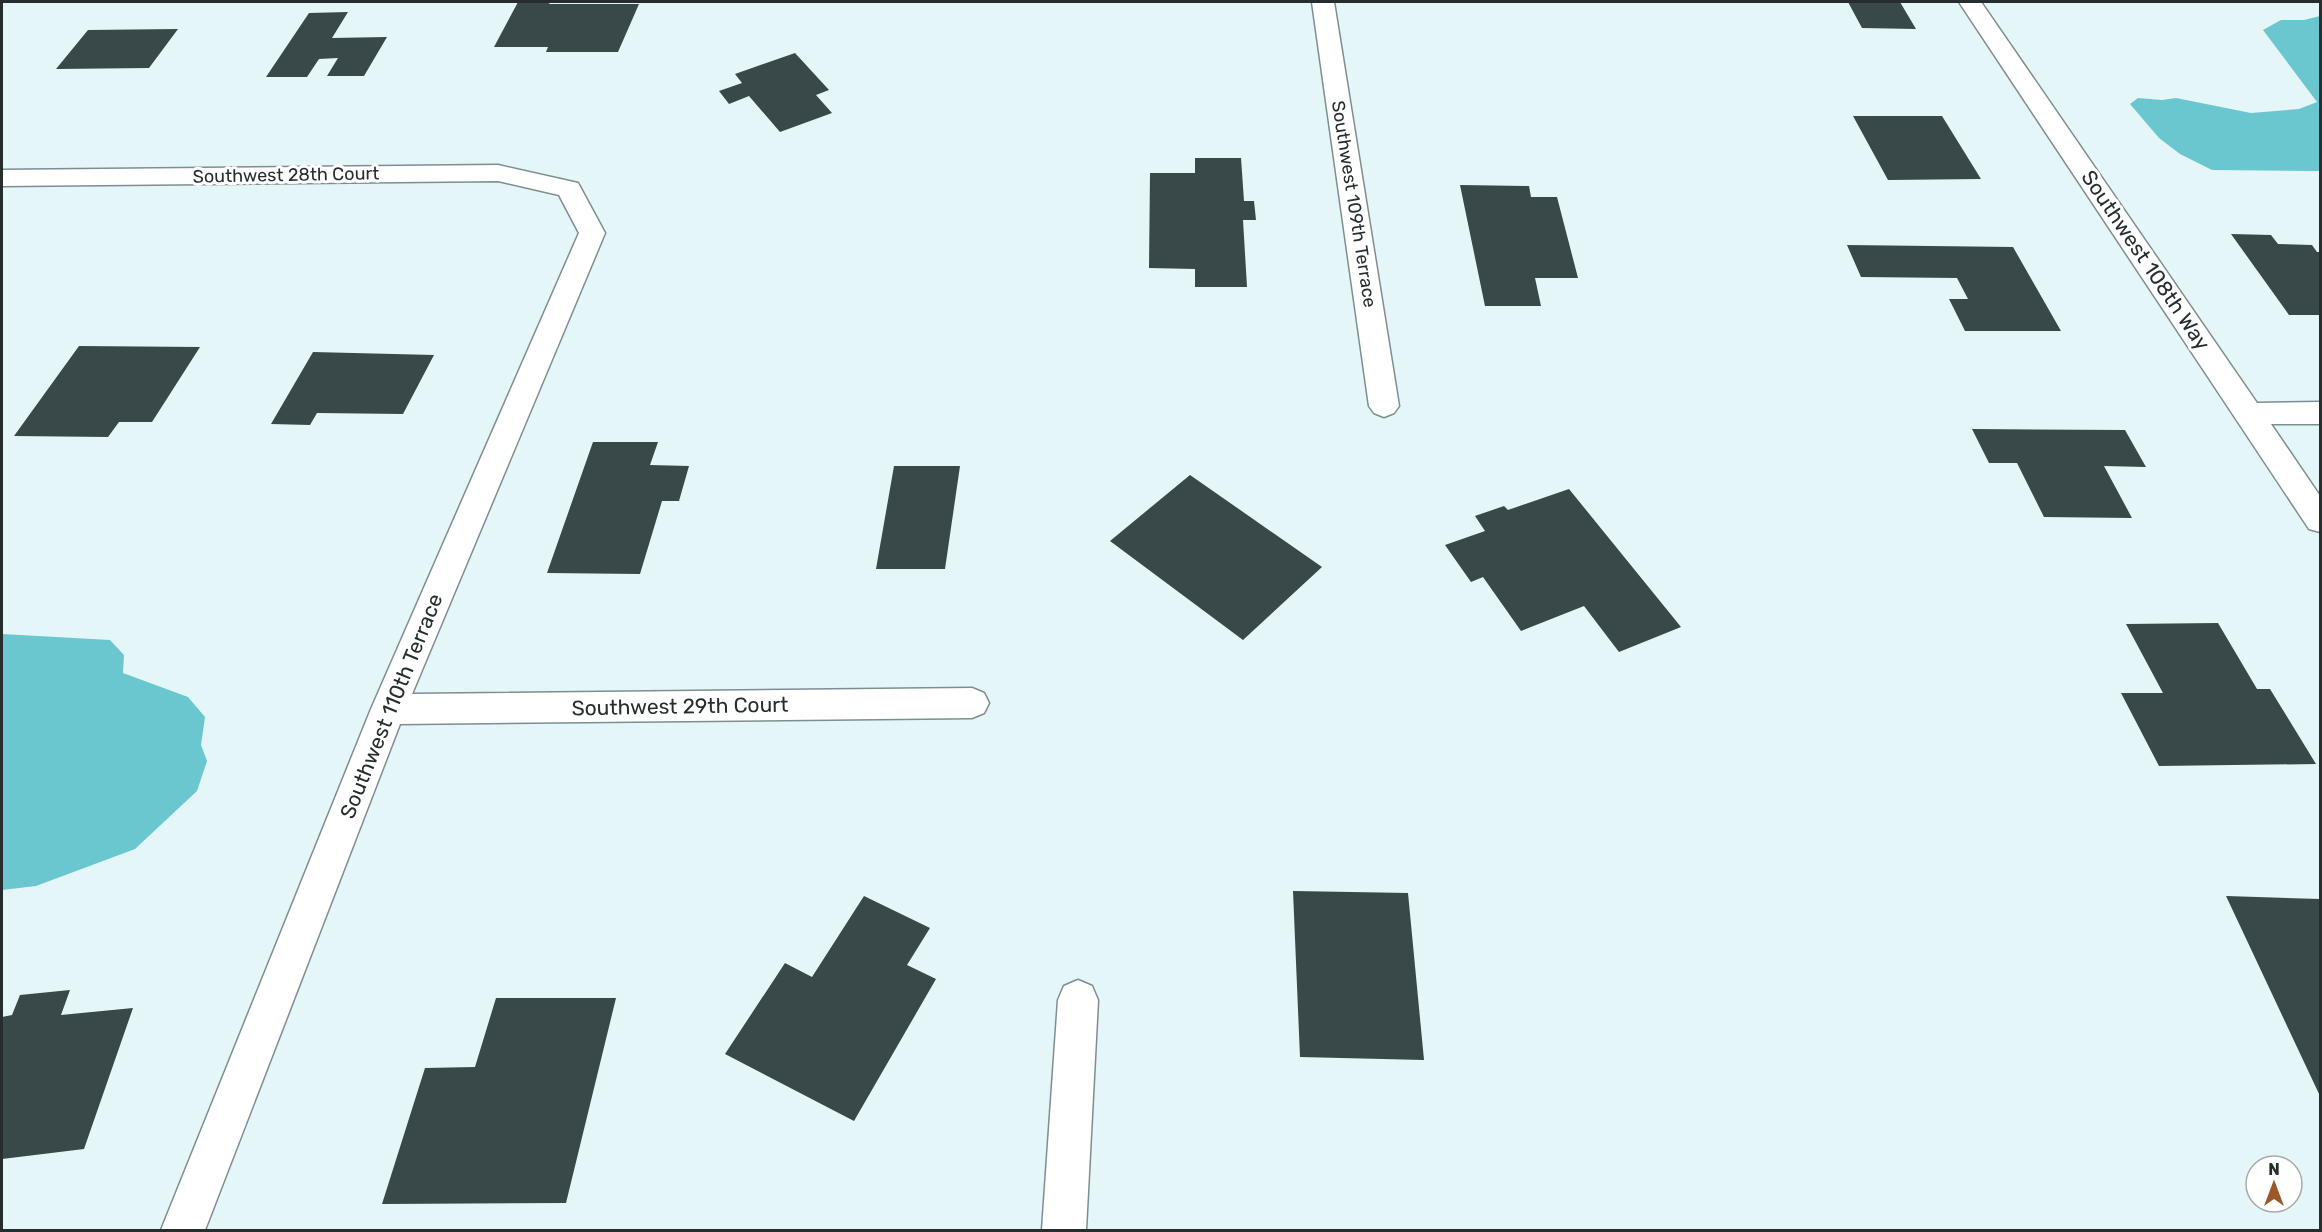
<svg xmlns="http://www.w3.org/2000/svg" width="2322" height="1232" viewBox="0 0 2322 1232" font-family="Rubik,sans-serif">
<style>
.water{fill:#6bc7cf}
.building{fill:#394849}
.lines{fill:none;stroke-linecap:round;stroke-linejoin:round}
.minor-casing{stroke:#7e8e90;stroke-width:3}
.minor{fill:#fff;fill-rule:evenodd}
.labels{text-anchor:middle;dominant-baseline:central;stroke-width:6;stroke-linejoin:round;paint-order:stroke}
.far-street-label{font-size:18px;fill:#262d2e;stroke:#fff}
.street-label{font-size:21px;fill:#262d2e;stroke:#fff}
</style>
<rect width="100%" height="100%" fill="#e4f6f7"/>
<!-- water -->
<path class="water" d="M2320 16V171L2212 170 2180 154 2159 138 2130 104 2138 98 2162 100 2176 98 2251 113 2299 109 2317 102 2263 30 2281 20H2304Z
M2 634 110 640 124 655 123 673 188 697 205 717 201 745 207 761 197 791 135 849 36 886 2 890Z"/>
<!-- building -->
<path class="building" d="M518 2H550L549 4H639L618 52H546L548 47H494Z
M1848 2H1900L1916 29 1862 28Z
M348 12 332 38 387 37 364 76H327L338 58 319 59 307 77H266L309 13Z
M178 29 149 68 56 69 88 30Z
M795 53 829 90 816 95 832 113 780 132 749 96 729 104 719 91 742 83 735 74Z
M1853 116H1942L1981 179 1888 180Z
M1195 158H1241L1244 201H1254L1256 220H1243L1247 287H1195V269L1149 268 1150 173H1195Z
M1460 185 1529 186 1531 197H1557L1578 278H1535L1541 306H1485Z
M2231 234 2271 235 2278 244 2312 245 2317 252H2320V315H2289Z
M1847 245 2013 247 2061 331H1965L1949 299H1968L1957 278 1861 277Z
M79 346 200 347 152 422H119L108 437 14 436Z
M313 352 434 355 403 414 317 413 310 425 271 424Z
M1972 429 2125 430 2146 467 2104 466 2132 518 2044 517 2017 463H1989Z
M593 442H658L650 465 689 466 679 501H662L640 574 547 573Z
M894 466H960L945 569H876Z
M1190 475 1322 567 1243 640 1110 541Z
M1569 489 1681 627 1619 652 1584 606 1521 631 1483 577 1471 582 1445 545 1485 531 1475 516 1504 506 1508 510Z
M2218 623 2257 689H2270L2316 764 2159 766 2121 693H2163L2126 624Z
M1293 891 1408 893 1424 1060 1300 1057Z
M864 896 930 928 907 965 936 979 854 1121 725 1054 785 963 812 977Z
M2226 896 2320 899V1096Z
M70 990 61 1015 133 1008 84 1149 2 1159V1017L12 1015 20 995Z
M496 998H616L566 1203 382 1204 425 1068 475 1067Z"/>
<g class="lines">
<defs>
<path id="minor" d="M1312 2H1334L1399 406 1394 413 1384 417 1374 413 1369 406Z
M1959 2H1981L2257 403 2320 402V424H2271L2320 496V532L2309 529Z
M498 165 578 183 605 233 412 694 972 688 984 693 989 703 984 713 972 718 400 724 205 1230H161L371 709 579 233 559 195 498 181 2 186V170Z
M1078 980 1092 986 1098 1000 1086 1230H1042L1058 1000 1064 986Z"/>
</defs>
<!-- minor casing -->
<use href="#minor" class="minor-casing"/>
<!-- minor -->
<use href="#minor" class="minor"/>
</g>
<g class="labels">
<!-- far-street labels -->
<g class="far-street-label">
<text transform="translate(286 175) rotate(-1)">Southwest 28th Court</text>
<text transform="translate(1354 204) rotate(81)">Southwest 109th Terrace</text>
</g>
<!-- street labels -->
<g class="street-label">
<text transform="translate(2146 260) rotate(56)">Southwest 108th Way</text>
<text transform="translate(391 706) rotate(-68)">Southwest 110th Terrace</text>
<text transform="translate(680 706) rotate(-1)">Southwest 29th Court</text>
</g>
</g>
<!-- border -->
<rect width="2322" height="1232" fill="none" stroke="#262d2e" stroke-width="6"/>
<!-- north arrow -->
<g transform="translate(2274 1184)"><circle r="28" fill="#ffffff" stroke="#a8abab" stroke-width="1.5"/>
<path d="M0-4.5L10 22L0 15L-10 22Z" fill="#9b5828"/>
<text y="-9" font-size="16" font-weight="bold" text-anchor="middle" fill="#262d2e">N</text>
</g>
</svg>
